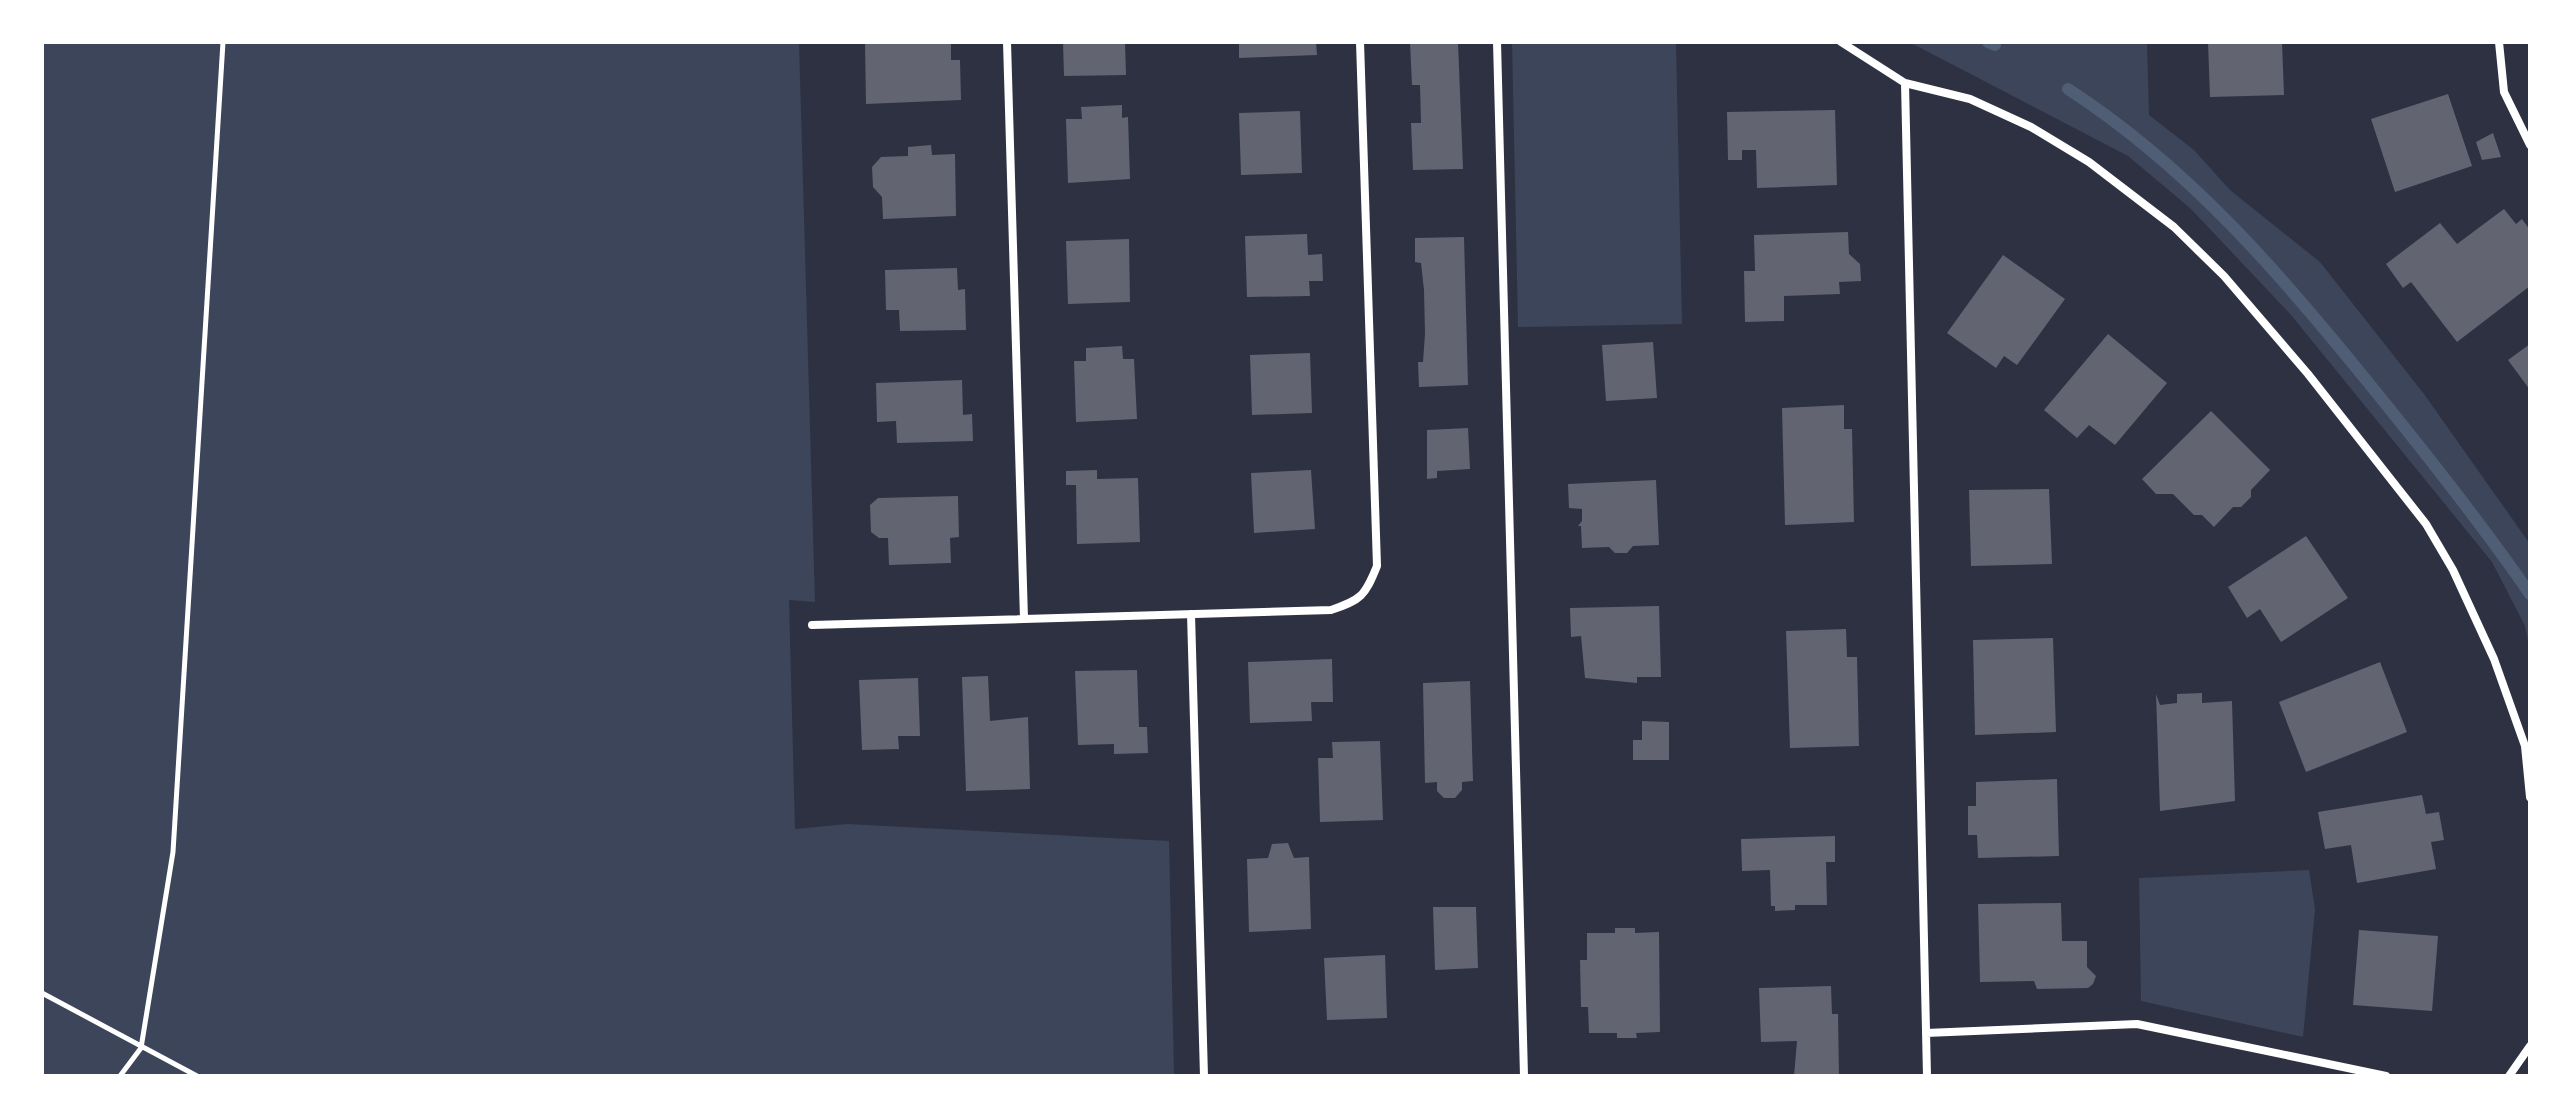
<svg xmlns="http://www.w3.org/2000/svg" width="2572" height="1118" viewBox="0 0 2572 1118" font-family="'Archivo Narrow',sans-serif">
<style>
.green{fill:#3c4559}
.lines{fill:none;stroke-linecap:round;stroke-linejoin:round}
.stream{stroke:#4f5d75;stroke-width:12}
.building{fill:#626471}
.path{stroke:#fff;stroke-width:5}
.minor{stroke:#fff;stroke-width:8}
</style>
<rect width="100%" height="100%" fill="#2d3142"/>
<!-- green -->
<path class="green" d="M42 42H799L815 602 789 600 795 829 847 824 1169 841 1174 1076H42Z
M1512 42H1676L1682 324 1518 327Z
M1909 42H2147L2149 115 2194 150 2230 190 2320 262 2424 394 2530 544V651L2525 626 2492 562 2291 315 2191 209 2128 156Z
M2309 870 2315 909 2303 1037 2141 1001 2139 878Z"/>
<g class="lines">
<!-- stream -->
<path class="stream" d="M1988 42 1995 45
M2068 89C2188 167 2278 271 2367 381 2424 451 2479 520 2530 594"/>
</g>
<!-- building -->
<path class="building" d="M951 42V60H960L961 100 866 104 865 43Z
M1063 42H1125L1126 75 1064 76Z
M1239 42H1316L1317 55 1239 58Z
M1410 42H1458L1463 169 1413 170 1411 123H1421L1420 85H1412Z
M2208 42H2282L2284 95 2210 97Z
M2448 94 2472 166 2395 192 2371 119Z
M1122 105V118L1128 117 1130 179 1068 183 1066 119H1082L1081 107Z
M1835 110 1837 185 1757 188 1756 150H1742V160H1728L1727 112Z
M1300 111 1302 173 1241 175 1239 113Z
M2493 133 2501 157 2482 160 2476 142Z
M931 145 932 155 955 154 956 216 883 219 882 197 873 187 872 167 881 157 908 156V147Z
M2504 209 2516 224 2522 219 2530 230V286L2457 342 2411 282 2403 288 2386 264 2440 223 2457 244Z
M1848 232 1849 254 1860 264 1861 281 1839 282 1840 294 1784 296V321L1745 322 1744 271H1755L1754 235Z
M1307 234 1308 255 1322 254 1323 281H1309L1310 296 1247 297 1245 236Z
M1464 237 1468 385 1419 387 1418 362H1423L1425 334 1424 290 1421 263 1415 262V238Z
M1129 239 1130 302 1068 304 1066 241Z
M2003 255 2065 299 2017 365 2004 356 1996 368 1947 333Z
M957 268 958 290 965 289 966 330 900 331 899 310H886L885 270Z
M2108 334 2167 383 2115 445 2089 425 2077 438 2044 410Z
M1653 342 1657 398 1606 401 1602 345Z
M2530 344V390L2508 360Z
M1122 346 1123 359H1134L1137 419 1076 422 1074 361H1086V348Z
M1310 353 1312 413 1252 415 1250 355Z
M962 380 963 415 972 414 973 441 897 443 896 421 877 422 876 383Z
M1844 405V429H1852L1854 522 1785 525 1782 408Z
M2211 411 2270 470 2251 490V497L2241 507H2233L2214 527 2202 515H2194L2173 494H2156L2142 479Z
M1468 428 1470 469 1437 471V478L1427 479V430Z
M1097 470V479L1138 478 1140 542 1077 544 1076 485H1066V471Z
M1311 470 1315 529 1254 533 1251 473Z
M1656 480 1659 545 1633 546 1627 553H1615L1609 547 1582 548 1581 526H1578L1582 521V509L1569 508 1568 484Z
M2049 489 2052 564 1971 566 1969 490Z
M958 496 959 537 950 538 951 563 889 565 888 538H879L871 532 870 505 878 498Z
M2306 536 2348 598 2281 642 2260 609 2247 618 2228 587Z
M1659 606 1661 677H1637V683L1585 678 1581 636 1571 637 1570 608Z
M1846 629 1847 657H1857L1859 746 1790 748 1786 631Z
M2053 638 2056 732 1975 735 1973 640Z
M1332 659 1333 702H1311L1312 721 1250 723 1248 662Z
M2380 662 2407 732 2306 772 2279 702Z
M1137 670 1139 727H1147L1148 753 1114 754V744L1078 745 1075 671Z
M988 676 990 721 1028 717 1030 789 966 791 962 677Z
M918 678 920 736H898L899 749 862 750 859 680Z
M1470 681 1473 781 1462 782V790L1455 798H1444L1437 791V782L1425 783 1423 683Z
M2202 693V703L2232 701 2235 801 2160 811 2156 694 2160 705 2177 703V694Z
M1642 721 1669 722V760H1633V740H1642Z
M1380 741 1383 820 1320 822 1318 758H1333L1332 742Z
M2057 779 2059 856 1978 858 1977 835H1968V806H1976V782Z
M2422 795 2426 814 2439 812 2444 840 2431 842 2436 869 2357 883 2351 845 2325 849 2318 812Z
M1835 836V862H1826L1827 905H1795V910L1775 911V906H1771L1770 870 1742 871 1741 839Z
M1288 843 1294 858 1309 857 1311 929 1249 932 1247 859 1268 858 1272 844Z
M2061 903 2062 941H2087V967L2096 976 2093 984 2088 988 2037 989 2034 981 1980 982 1978 904Z
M1433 907H1476L1478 968 1435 970Z
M1615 928H1635V933L1659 932 1660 1032 1636 1033 1637 1038H1617V1033H1589L1588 1007H1581L1580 960H1587V933H1615Z
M2359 930 2438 936 2432 1011 2353 1005Z
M1385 955 1387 1018 1327 1020 1324 958Z
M1831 986 1832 1014H1838L1839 1076H1794L1797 1041 1761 1042 1759 988Z"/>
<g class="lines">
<!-- path -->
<path class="path" d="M42 993 197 1076
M120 1076 141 1048 173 852 223 42"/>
<!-- minor -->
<path class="minor" d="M1007 42 1024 619 1331 610C1361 600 1365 596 1377 566L1360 42
M1497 42 1524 1076
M1841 42 1905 83 1970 99 2031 127 2089 162 2174 227 2224 276 2308 374 2426 524 2453 570 2494 659 2525 746 2530 797
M2499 42 2504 92 2530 145
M1905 83 1927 1076
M1191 614 1204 1076
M812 625 1024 619
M1926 1033 2137 1024 2386 1076
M2509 1076 2530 1046"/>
</g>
<!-- border -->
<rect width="2572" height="1118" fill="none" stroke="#ffffff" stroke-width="88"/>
</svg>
